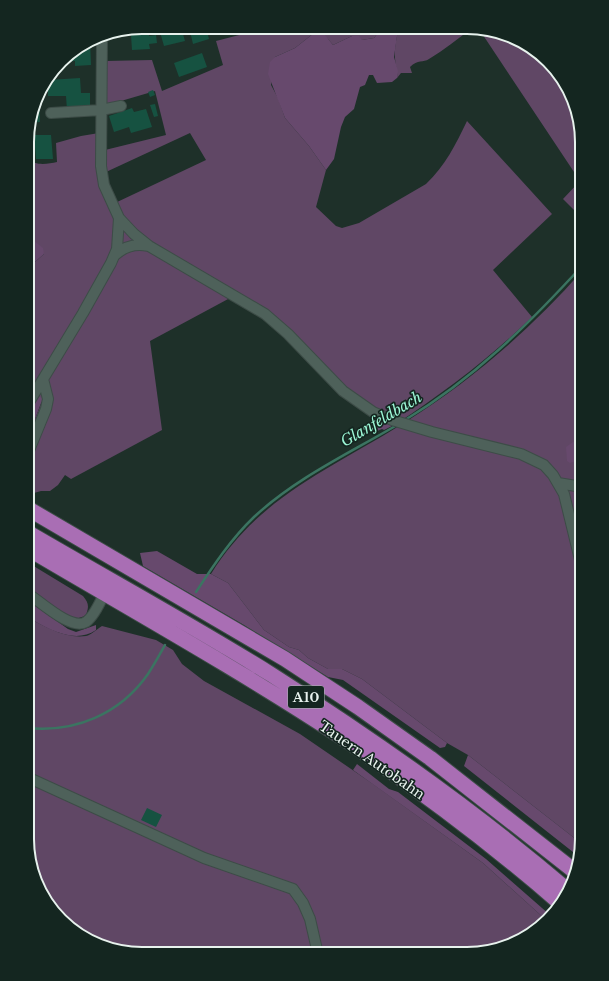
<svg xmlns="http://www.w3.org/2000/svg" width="609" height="981" viewBox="0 0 609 981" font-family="'Libre Baskerville',serif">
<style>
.green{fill:#604765;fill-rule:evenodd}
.forest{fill:#67496d}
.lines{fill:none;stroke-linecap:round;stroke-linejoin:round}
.stream{stroke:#3b7461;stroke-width:2.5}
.building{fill:#165241}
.minor-casing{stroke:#3d4c47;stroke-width:12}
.highway-casing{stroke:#3d4c47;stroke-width:17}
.minor{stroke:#4e615a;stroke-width:10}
.highway{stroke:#a96eb4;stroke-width:15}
.labels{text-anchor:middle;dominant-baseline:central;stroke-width:3.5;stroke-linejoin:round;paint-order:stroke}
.shield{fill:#142620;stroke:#a8b5b0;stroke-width:1}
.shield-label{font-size:13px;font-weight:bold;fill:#e7f2ed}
.street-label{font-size:14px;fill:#e7f2ed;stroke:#142620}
.water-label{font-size:15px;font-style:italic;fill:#9cf7d6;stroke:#142620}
.rim{fill:none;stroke:#e7f2ed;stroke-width:2}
</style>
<rect width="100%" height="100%" fill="#1e3029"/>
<!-- green -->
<path class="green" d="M246 28H378V33L374 38 362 40 352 36 333 45 328 39 314 33 295 48 275 57 271 85 278 98 285 118 309 146 326 170 316 207 336 226 342 228 359 223 426 184C445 166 456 144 467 121L552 214 493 270 532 317C490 358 445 392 396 424L379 419 267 321 230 298 150 341 162 430 71 479 65 475 58 485 50 491H41L27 495 28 441 34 429 35 419 42 402 28 399V268L44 254 33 241 28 243V159C35 166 48 164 57 162L56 143 81 136 105 132V150L166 135 155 91 104 106 105 61 152 60 162 91 223 65 216 41 247 33ZM190 133 206 160 115 203 106 172Z
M398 29H471C457 39 444 50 429 59 423 63 418 59 410 67L412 73H401L397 78C398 70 395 65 395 58 394 48 397 38 398 29Z
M479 29H489L543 55 573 98 582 142V218L563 199 580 181Z
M582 271V444L576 462 582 459V844L468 755 447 743 362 679 342 669H328L308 658 299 650 289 647 264 630 228 583 211 574C260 495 333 468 407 421 472 380 531 329 582 271Z
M27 562 83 596C89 603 89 607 86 615 79 619 75 619 67 616L27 590Z
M27 617C44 626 65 639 86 636 91 635 97 629 102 626L156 640 173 650 182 664 204 681 300 734 373 784 483 863 545 919 511 945 477 952 467 947 427 954 127 953 72 930 36 883 27 839Z"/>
<!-- forest -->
<path class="forest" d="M378 28 398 29 394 57 398 71 397 78 392 82 377 83 373 75H369L365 85 360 87 354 109 345 117 341 127 334 159 326 170 309 146 285 118 268 74 270 62 275 57 295 48 314 33 325 35 333 45 352 36H359L362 40 374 38 378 33Z
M33 240 43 248 44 254 28 268V243Z
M36 396 43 398 35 419 34 429 28 441V410Z
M375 418 396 424 384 430 382 429 375 432 370 428Z
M573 442 582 444V459L570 463 567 461 566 447Z
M157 551 197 574H211L228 583 264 630 289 647 299 650 308 658 328 669H342L362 679 447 743 445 747 440 748 343 680 328 677 244 625 143 566 140 553Z
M27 600 68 629 76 632 96 625V630C74 645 47 628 27 617Z
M468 755 582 844 578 856 464 766Z
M357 764 389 789 398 792 486 859 550 915 545 919 483 863 353 770Z
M467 947 477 952 467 954H427Z"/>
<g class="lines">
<!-- stream -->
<path class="stream" d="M405 420C473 379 528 325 582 266
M196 592C213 566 231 539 254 517 296 478 348 454 397 425
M27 728C75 733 120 714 148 674 154 665 160 654 165 645"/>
</g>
<!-- building -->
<path class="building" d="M177 27H181L185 41 164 46 160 32Z
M189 27H206L209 39 193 44Z
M214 27 235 28H236L215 31Z
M149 34V36L156 35 157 43 149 44 150 49 132 50 131 35Z
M90 41 91 65 75 66V61L62 62 66 56Z
M202 53 207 67 179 77 174 63Z
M80 78 81 93H90V109L67 110 66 96H48V80Z
M153 90 155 95 150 97 148 92Z
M39 92 40 122 29 123Z
M155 104 158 116 154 117 150 105Z
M132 108 134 112 146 109 152 127 131 133 129 127 114 132 109 116Z
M34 135H51L53 159H36Z
M147 808 162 815 156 827 141 820Z"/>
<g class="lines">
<defs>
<path id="minor" d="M51 113 101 110 121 106
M119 218 134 234 149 246 265 314 288 334 343 391 373 412 392 420 432 432 521 454 544 465 553 475 564 494 582 568
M115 255C124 247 135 243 148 246
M28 404 83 313 111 263 117 249 119 218 104 185 101 166 102 35
M28 453 46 409 48 399 43 379
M558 483 582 487
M27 593C40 601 71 631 86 622 94 616 100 603 104 594
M27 777 204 858 293 889 303 903 310 919 318 954"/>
<path id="highway" d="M27 508 285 659 358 707 430 758 573 870
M27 532C109 580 192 625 272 675 374 740 474 810 566 889
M27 548C132 610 238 669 340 736 416 787 491 843 560 903"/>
</defs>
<!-- minor casing -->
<use href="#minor" class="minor-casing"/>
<!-- highway casing -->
<use href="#highway" class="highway-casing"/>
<!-- minor -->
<use href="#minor" class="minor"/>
<!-- highway -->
<use href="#highway" class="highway"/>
</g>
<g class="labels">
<!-- shield labels -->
<rect class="shield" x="288" y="686" width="36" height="22" rx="3"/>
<g class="shield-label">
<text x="306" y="697">A10</text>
</g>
<!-- street labels -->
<g class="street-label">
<text transform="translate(372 760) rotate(35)">Tauern Autobahn</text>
</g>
<!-- water labels -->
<g class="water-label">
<text transform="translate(381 419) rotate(-31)">Glanfeldbach</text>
</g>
</g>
<!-- crop -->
<path d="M0 0H609V981H0ZM142 34H467A108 108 0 0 1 575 142V839A108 108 0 0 1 467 947H142A108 108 0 0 1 34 839V142A108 108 0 0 1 142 34Z" fill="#142620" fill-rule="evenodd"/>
<path class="rim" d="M142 34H467A108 108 0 0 1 575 142V839A108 108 0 0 1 467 947H142A108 108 0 0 1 34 839V142A108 108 0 0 1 142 34Z"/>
</svg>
